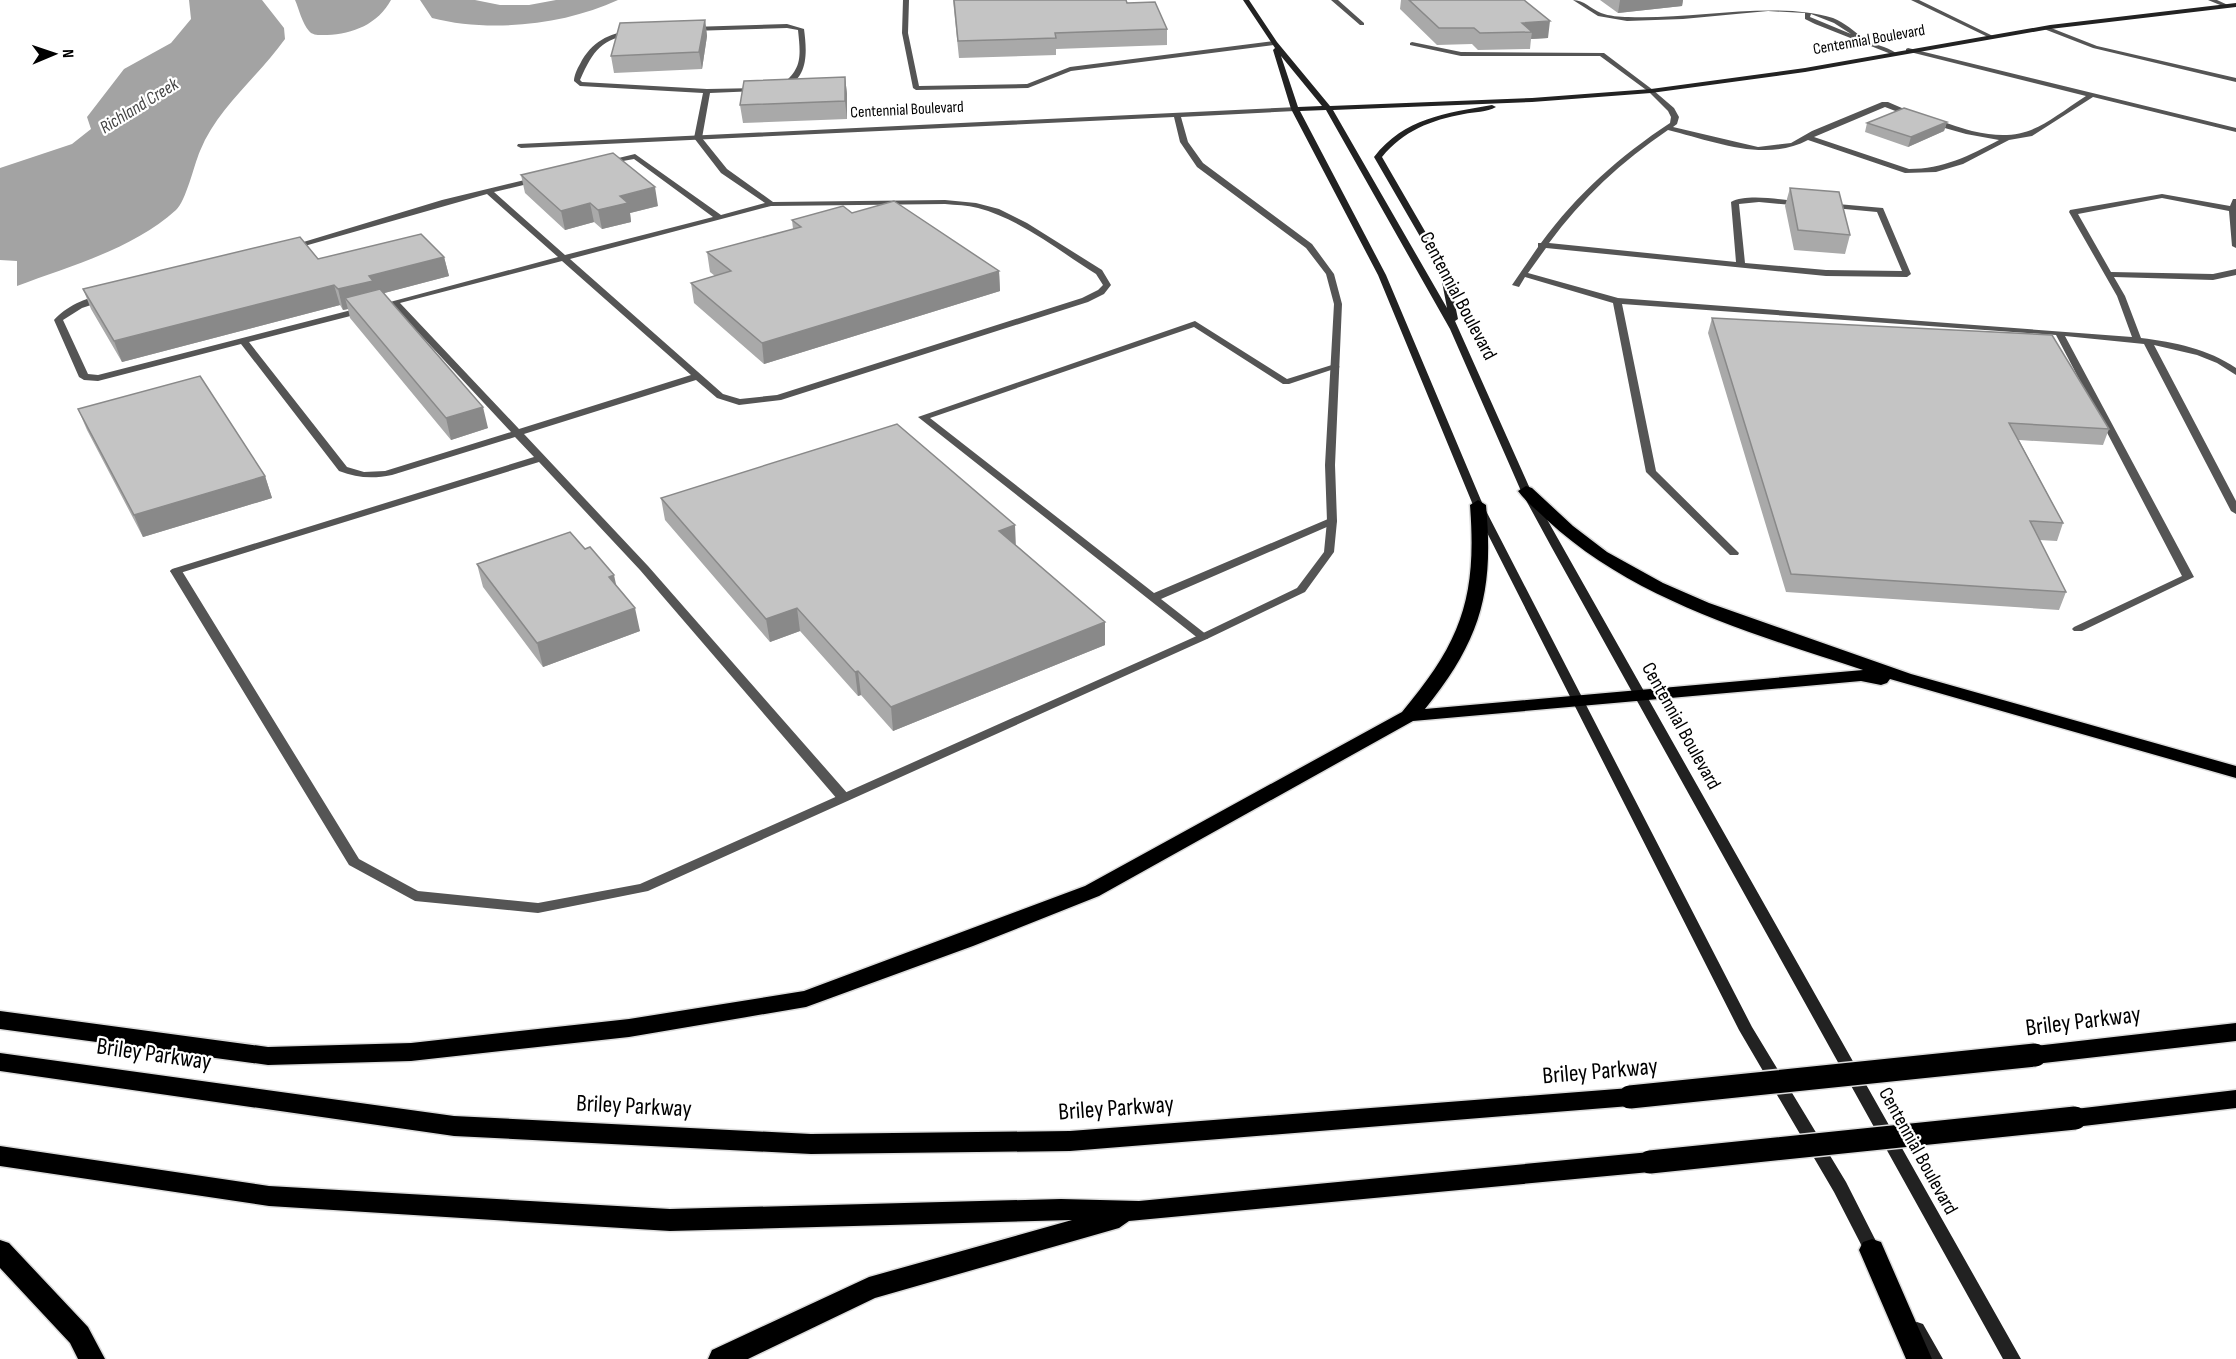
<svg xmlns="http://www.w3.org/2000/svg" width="2236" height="1359" viewBox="0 0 2236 1359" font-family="'Sofia Sans Condensed',sans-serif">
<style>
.water{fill:#a3a3a3}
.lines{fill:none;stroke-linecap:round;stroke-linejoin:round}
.highway-casing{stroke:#dbdbdb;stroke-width:3}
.lane{fill:#555;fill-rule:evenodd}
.street{fill:#555;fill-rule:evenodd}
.secondary{fill:#222;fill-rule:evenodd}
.highway{fill:#000;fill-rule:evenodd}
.highway-bridge-casing{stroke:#dbdbdb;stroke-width:26;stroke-linecap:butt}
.highway-bridge{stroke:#000;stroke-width:23}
.wall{fill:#a9a9a9}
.shaded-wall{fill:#898989}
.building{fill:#c4c4c4;stroke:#898989;stroke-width:1.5}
.labels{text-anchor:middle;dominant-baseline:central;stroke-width:4.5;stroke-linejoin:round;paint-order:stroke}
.far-street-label{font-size:16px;fill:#000;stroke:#fff}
.far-water-label{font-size:18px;font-style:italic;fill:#444;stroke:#fff}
.street-label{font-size:20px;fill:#000;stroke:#fff}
.near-street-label{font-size:24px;fill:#000;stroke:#fff}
</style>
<rect width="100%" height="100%" fill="#fff"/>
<!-- water -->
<path class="water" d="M189 0H262L284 28 285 39C258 77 218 107 200 151 194 165 186 201 176 210 133 249 70 266 17 286V261L0 260V168L72 144 91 129 87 117 124 69 171 43 191 19Z
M295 0H391C378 24 353 34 327 35 321 35 313 36 309 31 302 23 299 9 295 0Z
M420 0H475L500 5H529L556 0H618C564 25 490 33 432 18Z"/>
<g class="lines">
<defs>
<path id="highway" d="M1526 486 1532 488 1573 526 1607 552 1663 583 1709 603 1911 674 2236 766V778L1890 679 1887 683 1881 685 1861 681 1413 721 1099 896 973 946 806 1007 629 1037 411 1061 268 1065 0 1029V1011L268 1047 411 1043 629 1019 804 991 1085 886 1402 712C1462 641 1477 597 1470 505L1478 500 1486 505C1494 592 1481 640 1425 709L1863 670C1754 634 1633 600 1547 520 1538 511 1526 502 1518 491Z
M2236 1023V1041L2035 1064 2027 1061 2024 1055 2027 1049 2035 1046Z
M0 1053 454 1116 811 1134 1070 1131 1630 1088 1638 1090 1642 1097 1638 1104 1630 1106 1070 1151 811 1154 454 1136 0 1071Z
M2236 1090V1108L2075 1127 2067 1125 2063 1118 2067 1111 2075 1109Z
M0 1146 269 1186 670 1209 1061 1199 1139 1201 1650 1152 1659 1155 1662 1162 1659 1169 1650 1172 1129 1221 1119 1228 875 1298 748 1359H708L712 1350 869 1277 1072 1220 670 1231 269 1206 0 1166Z
M1872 1239 1881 1242 1932 1359H1906L1859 1250 1863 1242Z
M0 1240 9 1243 88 1327 105 1359H78L70 1343 0 1268Z"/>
</defs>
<!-- highway casing -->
<use href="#highway" class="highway-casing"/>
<!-- lane -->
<path class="lane" d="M903 0H909L908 33 919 86 1027 84 1070 67 1274 41 1277 43 1274 45 1071 71 1028 88 916 90 913 88 902 33Z
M1331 0H1338L1364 23V25H1360Z
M1573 0C1584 0 1591 9 1601 13 1609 16 1620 17 1628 17 1692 20 1775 0 1833 18 1845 23 1854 31 1863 38 1872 45 1887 46 1896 53L1891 54 1815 24 1805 19V13L1768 11 1683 19 1627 21 1598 16ZM1811 14 1834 23 1851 34 1810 17Z
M1911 0H1919L1995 37 1990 38Z
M2208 0H2217L2230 6 2225 7Z
M787 24 804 29C807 52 809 79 783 88L780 86C802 69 801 58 798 30L787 28 691 31 688 29 691 27Z
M2046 26 2097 46 2236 78V82L2093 48 2044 29 2043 28Z
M632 30 634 31V33C601 40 594 49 580 80L582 82 707 89 759 88V90L757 91 710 93 702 138 727 169 773 202 945 200 976 203 999 209 1027 223 1102 270 1111 285 1104 294 1088 302 781 400 739 405 717 398 696 380 524 434 648 566 848 794 849 797 848 800H838L640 570 539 462 180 573H172L170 571 172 569 534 457 515 437 392 475C373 479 357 478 339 471L241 344 98 381 84 380 79 377 54 320C65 307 89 295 106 296V300L82 308 63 320 88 374 98 375 363 307 366 308V312L249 342 347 467 364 472 385 471 511 432 390 302 558 257 487 194 294 249 287 247 442 200 537 177H540V181L494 192 565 255 713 217 634 159 606 164 602 162 635 154 721 215 765 203 721 173 694 138 703 93 580 86 574 81C574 76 577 69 580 64 592 41 608 34 632 30ZM945 204C956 205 967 205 978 208 1020 219 1059 251 1096 274L1103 285 1098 290 1082 298 777 395 740 399 723 394 570 259 771 206ZM562 261 691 375 519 429 400 303Z
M1412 42 1461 52 1604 53 1653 90 1674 108 1679 117 1677 124 1673 127 1758 147 1791 143 1812 131 1882 102H1888L1918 115 1911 117 1885 107 1814 137 1909 169C1943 169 1969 156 1999 140L1966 134 1927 123V119C1941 119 1958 128 1972 131 2027 144 2043 124 2086 96L1906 51V49L1908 48 2236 128V132L2093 97 2032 136 2009 140 1963 164 1936 172 1905 173 1808 140C1765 163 1713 141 1668 130 1622 161 1582 198 1549 243L1736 262 1731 202C1747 193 1784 200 1803 202L1807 204 1803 206 1759 202 1739 204 1745 263 1826 270 1902 271 1877 212 1823 207V203H1826L1883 208 1911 274 1907 277 1826 276 1546 248 1528 273 1618 298 2132 337 2117 296 2069 212 2070 210 2162 194 2230 206 2233 199H2236V248L2232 246 2229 211 2162 198 2078 214 2111 272 2213 274 2236 269V275L2213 280 2114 277 2125 296 2141 338C2175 342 2208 349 2236 368V375L2217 363 2197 355 2154 345 2236 501V514L2231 511 2144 344 2065 336 2194 577 2082 631H2074L2072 629 2074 627 2182 576 2056 335 1622 304 1656 471 1739 553 1738 555H1730L1646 472 1613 303 1525 277 1519 287 1512 285 1538 247V243H1541C1577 194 1620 156 1670 123L1671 117 1668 111 1649 92 1600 56H1461L1410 45V43Z
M1195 321 1287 379 1335 364 1340 367 1289 384H1283L1194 327 930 418 1154 593 1328 519H1336L1337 521 1336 523 1161 599 1207 635 1209 637 1207 639H1199L918 417Z"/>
<!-- street -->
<path class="street" d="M1298 107V111H1295L1181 117 1188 142 1203 163 1312 244 1334 274 1342 304 1335 465 1337 521 1334 552 1305 592 1207 639 648 891 538 913 415 901 349 865 170 571 176 568 182 571 359 859 418 891 538 903 640 884 1199 635 1297 588 1324 552 1327 521 1325 465 1334 304 1326 274 1306 248 1197 167 1180 142 1174 117 521 148 517 146 518 144Z"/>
<!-- secondary -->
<path class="secondary" d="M1243 0H1249L1277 42 1330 106 1532 98 1651 89 1805 68 2050 25 2236 3V7L2050 29 1805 72 1651 93 1532 102 1333 110 1447 308 1440 271 1374 157C1404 118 1446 113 1492 105L1496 107C1487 112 1474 112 1464 114 1431 120 1403 131 1382 157L1448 271 1458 319 1455 321 1531 491 2021 1359H2003L1552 548 1521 491 1450 329 1326 110 1300 111 1386 275 1483 505 1752 1027 1846 1182 1883 1255 1881 1260 1875 1262 1869 1260 1834 1192 1739 1030 1473 505 1378 275 1291 109 1273 50 1275 48ZM1281 56 1322 106 1298 107Z
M1917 1322 1923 1324 1943 1359H1924L1908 1330 1911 1324Z"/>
<!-- highway -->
<use href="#highway" class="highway"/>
<defs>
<path id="highway-bridge" d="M1630 1097 2035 1055
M1650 1162 2075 1118"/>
</defs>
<!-- highway-bridge casing -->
<use href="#highway-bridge" class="highway-bridge-casing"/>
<!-- highway-bridge -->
<use href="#highway-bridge" class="highway-bridge"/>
</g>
<!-- wall -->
<path class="wall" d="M953 0H1126L1127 3 1167 29V45L1056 49V55L959 58Z
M1401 0H1524L1548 38 1531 39 1530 49 1478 50 1472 44 1437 45 1400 9Z
M1600 0H1683L1682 6 1618 13Z
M705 20 707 36 702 69 614 73 611 56Z
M845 77 847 94V119L743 123 740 105Z
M1947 122 1944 131 1908 147 1865 132 1867 123Z
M521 175 658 206 630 213 631 222 602 229 594 222 565 230 525 193Z
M1790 188 1850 235 1845 254 1794 250 1785 206Z
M852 213 999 271 1000 291 764 364 694 303 691 283 715 276 710 272 707 252 793 229 792 220Z
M444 257 449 276 384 293 488 428 451 440 350 318 348 309 343 310 340 305 122 362 91 309 83 289 318 259Z
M1712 318 2109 429 2103 445 2019 440 2063 523 2057 541 2039 540 2066 592 2059 610 1786 592 1708 333Z
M78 409 265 476 272 498 143 537 87 430Z
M661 498 1016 545 1105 622V645L893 731 861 695 858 696 800 631 770 642 665 520Z
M477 564 616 586 640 631 543 667 483 587Z"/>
<!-- shaded-wall -->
<path class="shaded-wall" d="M1620 0H1683L1682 6 1618 13Z
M705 20 707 36 702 69 699 52Z
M1550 21 1548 38 1531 39 1532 32 1522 23Z
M845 77 847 94V119L845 101Z
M1947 122 1944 131 1908 147 1911 137Z
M655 187 658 206 630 213 631 222 602 229 598 210 620 196Z
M590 203 594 222 565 230 561 211Z
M444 257 449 276 377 295 345 298 348 309 343 310 338 289 369 276Z
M999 271 1000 291 764 364 762 343Z
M334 285 340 305 122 362 114 341Z
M483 407 488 428 451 440 446 418Z
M265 476 272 498 143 537 134 515Z
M1015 525 1016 548 999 531Z
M614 575 619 598 609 577Z
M635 608 640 631 543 667 537 643Z
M797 608 800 631 770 642 766 619Z
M1105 622V645L893 731 891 707Z
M858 671 861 695 858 696 855 672Z"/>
<!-- building -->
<path class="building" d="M954 0H1126L1127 3 1155 2 1167 29 1055 33 1056 38 958 41Z
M1409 0H1524L1550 21 1522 23 1532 32 1480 33 1474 28H1439Z
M705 20 699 52 611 56 620 23Z
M845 77V101L740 105 744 81Z
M1904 108 1947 122 1911 137 1867 123Z
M613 153 655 187 620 196 628 203 598 210 590 203 561 211 521 175Z
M1790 188 1839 192 1850 235 1798 230Z
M894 201 999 271 762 343 691 283 731 271 707 252 801 227 792 220 843 206 852 213Z
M421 234 444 257 369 276 373 281 338 289 334 285 114 341 83 289 300 237 318 259Z
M380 289 483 407 446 418 345 298Z
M1712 318 2052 335 2109 429 2009 423 2063 523 2030 521 2066 592 1791 574Z
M200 376 265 476 134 515 78 409Z
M897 424 1015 525 999 531 1105 622 891 707 858 671 855 672 797 608 766 619 661 498Z
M570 532 585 549 590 547 614 575 609 577 635 608 537 643 477 564Z"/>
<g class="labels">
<!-- far-street labels -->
<g class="far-street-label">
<text transform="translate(1869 40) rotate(-10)">Centennial Boulevard</text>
<text transform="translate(907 110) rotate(-3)">Centennial Boulevard</text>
</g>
<!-- far-water labels -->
<g class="far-water-label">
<text transform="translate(139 106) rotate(-32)">Richland Creek</text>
</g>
<!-- street labels -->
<g class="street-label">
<text transform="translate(1458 296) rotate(62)">Centennial Boulevard</text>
<text transform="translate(1681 726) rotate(61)">Centennial Boulevard</text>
<text transform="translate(1918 1151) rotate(61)">Centennial Boulevard</text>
</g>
<!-- near-street labels -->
<g class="near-street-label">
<text transform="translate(2083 1021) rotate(-7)">Briley Parkway</text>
<text transform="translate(154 1054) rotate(8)">Briley Parkway</text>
<text transform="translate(1600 1071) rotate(-5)">Briley Parkway</text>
<text transform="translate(634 1106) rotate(3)">Briley Parkway</text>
<text transform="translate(1116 1108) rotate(-4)">Briley Parkway</text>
</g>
</g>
<!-- north arrow -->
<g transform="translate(54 54) rotate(88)" stroke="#ffffff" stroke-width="4.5" paint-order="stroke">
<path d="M0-4.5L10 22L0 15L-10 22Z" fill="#000000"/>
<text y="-9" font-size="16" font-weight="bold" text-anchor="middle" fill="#000000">N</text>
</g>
</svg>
